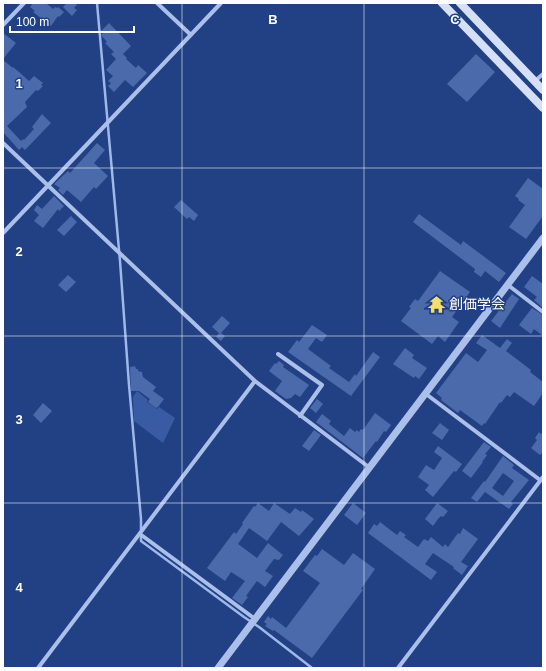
<svg xmlns="http://www.w3.org/2000/svg" width="546" height="671" viewBox="0 0 546 671" font-family="Arial,'Noto Sans JP',sans-serif">
<style>
.green{fill:#395ba3}
.lines{fill:none;stroke-linecap:round;stroke-linejoin:round}
.stream{stroke:#9eb8ea;stroke-width:2.5}
.building{fill:#4b6aac;fill-rule:evenodd}
.minor{stroke:#aabfe9;stroke-width:4}
.tertiary{stroke:#aabfe9;stroke-width:7}
.secondary{stroke:#d5dff7;stroke-width:8}
.grid{fill:none;stroke:#fff;stroke-width:1;stroke-opacity:0.55}
.labels{text-anchor:middle;dominant-baseline:central;stroke-width:3;stroke-linejoin:round;paint-order:stroke}
.poi-label{font-size:14px;fill:#fff;stroke:#224184;text-anchor:start}
.grid-label{font-size:13px;text-anchor:middle;font-weight:bold;fill:#fff;stroke:#224184;stroke-width:3;stroke-linejoin:round;paint-order:stroke}
</style>
<rect width="100%" height="100%" fill="#224184"/>
<!-- green -->
<path class="green" d="M137 391 148 400 147 402 157 409 159 407 175 418 163 443 134 421 133 397Z"/>
<g class="lines">
<!-- stream -->
<path class="stream" d="M97 3 120 261 129 385 141 519V530
M141 535V541L244 617 259 627 312 668"/>
</g>
<!-- building -->
<path class="building" d="M33 3H46L53 9 55 7 57 8 58 7 64 12 59 17 58 16 51 26 33 12 35 11 30 7Z
M67 3H78L74 8 77 10 72 16 63 7Z
M109 23 131 46 123 54 127 58 126 59 136 68 138 65 147 73 133 87 125 80 114 92 108 86 111 83 108 81 113 76 106 70 116 59 111 54 114 52 105 43 107 42 101 35 103 33 101 31Z
M3 33 16 43 3 59Z
M476 54 495 72 467 102 447 84Z
M3 60 13 68V67L19 72 29 81 34 76 43 83 41 85 43 86 38 91 36 90 25 102 27 107 7 126 21 141 23 139 24 140 34 129 32 127 42 114 51 123 25 150 22 147 19 150 3 132Z
M97 143 105 150 94 163 108 176 96 189 94 187 81 202 67 190 63 195 58 190 60 188 54 184 68 171 70 173Z
M528 178 543 189V216L526 239 509 227 525 205 518 200 519 199 515 196Z
M54 196 64 206 59 211 58 209 43 228 34 221 39 215 34 210 37 205 42 209Z
M181 200 198 215 194 221 189 217 187 219 174 207Z
M419 214 461 245 463 241 506 273 499 282 485 271 481 277 474 272 475 269 413 222Z
M71 216 77 222 64 236 57 230Z
M440 271 470 292 452 317 459 322 445 342 438 336 432 344 401 321 411 308 409 307 415 299 418 301Z
M68 275 76 282 66 292 58 285Z
M532 276 543 284V308L534 300 537 297 524 287Z
M512 294 519 299 500 328 491 321Z
M532 308 543 315V336L534 329 531 334 519 325Z
M222 316 230 323 221 333 225 336 221 341 216 337 219 333 212 327Z
M312 325 327 335 322 342 316 338 308 349 331 366 329 368 349 382 355 374 356 376 373 352 380 357 351 396 288 352 297 340 299 342Z
M482 335 500 348 507 339 512 343 506 351 531 370 530 372 543 382V393L534 406 514 392 510 397 507 395 501 403 500 402 485 424 484 423 482 426 460 410 458 413 441 400 442 398 436 393 466 353 478 362 487 350 476 343Z
M405 348 414 355 412 358 427 368 419 379 415 376 414 378 393 364Z
M279 361 284 365 283 367 309 385 300 397 295 394 291 398 286 399 275 391 282 381 269 371 275 363 276 364Z
M135 366 136 369H138V371L142 372 143 377 156 387 153 391 164 399 158 407 156 408 148 402 150 399 139 391H131L130 367Z
M317 399 323 404 316 413 310 408Z
M43 403 52 411 41 423 33 415Z
M375 413 391 425 386 432 384 431 377 442 376 441 363 458 316 422 322 414 331 421 329 424 344 436 350 428 355 432 357 430 359 432 361 429 363 430Z
M440 423 449 430 442 440 432 433Z
M314 430 321 435 309 451 302 446Z
M539 432 541 434 543 432V452L540 455 531 448 537 440 535 438Z
M484 442 491 447 485 454 487 455 482 462H483L471 478 462 471Z
M438 446 462 464 456 472 454 471 433 497 425 490 429 485 418 477 426 465 434 470 442 458 434 452Z
M503 456 514 465 512 468 529 480 511 502 513 504 509 509 485 492 477 502 471 498 484 481 485 482ZM503 473 514 481 503 496 492 488Z
M258 503 269 511 274 503 290 514 295 508 301 512 302 510 314 519 299 536 281 522 267 541 249 528 238 544 257 558 268 543 283 555 279 560 274 559 265 571 273 576 265 587 257 581 246 596 248 597 242 605 232 598 245 581 231 572 225 581 207 568 234 532 236 534 243 524 242 523 254 506 255 507Z
M353 503 366 513 357 525 344 515Z
M437 503 448 511 443 517 441 516 438 519 433 526 425 519Z
M380 522 397 535 400 531 406 535 404 537 418 547 424 539 428 541 431 537 443 547 445 544 448 547 458 533 460 534 463 528 478 539 461 562 468 566 462 575 453 568 454 567 433 553 425 564 437 572 431 580 368 533 374 524 377 526Z
M322 549 344 565 353 553 375 569 361 589 363 590 312 658 274 630 273 631 265 626 267 624 264 622 268 616 271 619 272 617 286 628 320 583 303 571 315 555 317 556Z"/>
<g class="lines">
<!-- minor -->
<path class="minor" d="M157 3 191 35
M3 25 24 3
M535 81 543 74
M3 143 255 381 370 468
M3 233 221 3
M508 285 543 312
M278 354 322 385 300 416
M426 394 540 480
M140 534 255 619
M38 668 255 381
M398 668 543 477"/>
<!-- tertiary -->
<path class="tertiary" d="M218 668 543 238"/>
<!-- secondary -->
<path class="secondary" d="M442 3 543 108
M460 3 543 90"/>
</g>
<!-- grid -->
<path class="grid" d="M182 3V668M364 3V668M3 168H543M3 336H543M3 503H543"/>
<!-- icons -->
<defs>
<symbol id="temple-bare" viewBox="-9 -9 18 18"><path d="M0-6L5-2H3V0L6.5 2.5H4V6H1.5V3h-3V6H-4V2.5H-6.5L-3 0V-2H-5Z" fill="#f4de6c" stroke="#224184" stroke-width="2.5" paint-order="stroke"/></symbol>
</defs>
<g fill-rule="evenodd">
<use href="#temple-bare" x="424" y="292" width="25" height="25"/>
</g>
<g class="labels">
<!-- poi labels -->
<g class="poi-label">
<text x="449" y="304">創価学会</text>
</g>
</g>
<g class="grid-label">
<text x="273" y="24">B</text>
<text x="455" y="24">C</text>
<text x="19" y="88">1</text>
<text x="19" y="256">2</text>
<text x="19" y="424">3</text>
<text x="19" y="592">4</text>
</g>
<!-- border -->
<rect width="546" height="671" fill="none" stroke="#ffffff" stroke-width="8"/>
<!-- scale -->
<path d="M10 26v6h124v-6" fill="none" stroke="#ffffff" stroke-width="2"/>
<text x="16" y="26" font-size="12" fill="#ffffff" stroke="#224184" stroke-width="3" paint-order="stroke">100 m</text>
</svg>
